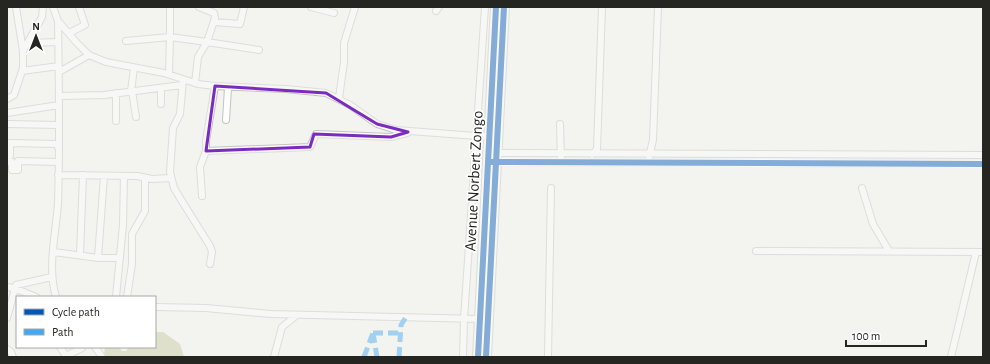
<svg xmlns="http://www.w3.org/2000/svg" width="990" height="364" viewBox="0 0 990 364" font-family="'Alegreya Sans',sans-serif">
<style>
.water{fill:#c6caa3}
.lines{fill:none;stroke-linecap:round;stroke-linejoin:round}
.street-casing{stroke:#c3c3c0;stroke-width:8}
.primary-casing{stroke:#c3c3c0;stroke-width:12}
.street{stroke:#fdfdfd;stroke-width:6}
.primary{stroke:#fdfdfd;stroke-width:10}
.quiet{stroke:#3fa9f5;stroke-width:5;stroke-dasharray:10 5;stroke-linecap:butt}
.cycleway-casing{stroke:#fff;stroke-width:8}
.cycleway{stroke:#0057b8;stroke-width:6}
.marked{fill:none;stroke:#7b2cbf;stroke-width:3;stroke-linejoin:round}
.labels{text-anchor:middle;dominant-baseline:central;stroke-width:3.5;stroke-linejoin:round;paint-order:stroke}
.street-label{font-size:16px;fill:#252522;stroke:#fff}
</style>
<rect width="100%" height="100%" fill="#f3f3ef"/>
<!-- water -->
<path class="water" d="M155 332H163L180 344 184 357H106L104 354 105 347H119L122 351H126L129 347H155Z"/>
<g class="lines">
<defs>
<path id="street" d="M16 7 23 51
M53 7 58 21 77 43 89 55 106 62 164 73 198 84 215 86 286 89 326 93 350 105 377 124 396 130 490 137
M170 7V37L207 42 215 18 214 13 199 7
M311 7 334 13
M436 11 439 7
M214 22 240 24 244 7
M69 33 85 25 79 7
M126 41 170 37 169 74
M29 43 58 42
M22 71 59 66
M59 72 89 55
M183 80 180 114 173 128 170 172 174 188 180 198 210 246 212 252 210 264
M195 83 198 57 207 42 259 50
M161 88V104
M131 91 134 68
M132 91 136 117
M60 96 104 95 182 85
M339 98 344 62V43L355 7
M7 99 14 95 23 68V51L42 17 43 7
M7 113 59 105
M226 120 228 88
M116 121V93
M7 124 59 125
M560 124 561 162
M7 146H10V143L58 144V147
M206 151 310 147 316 134 391 137 407 133
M495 153 983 155
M592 155 597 149 602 7
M649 157 653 140 658 7
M7 159 8 156H10V146
M7 162H12V170H18V161L58 162
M494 162 983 164
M58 175 137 176 152 179 171 178
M104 176 98 258H120
M862 188 873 224 889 251
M202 196 200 167 206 151V141L215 86
M756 251 983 252
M54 252 98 258
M80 255 83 175
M7 287C14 287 28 294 36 297
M56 297C47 267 56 234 58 203 60 143 59 82 58 21
M116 297 123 225 124 176
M127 297 132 264V234L145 211V178
M155 307 206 308 271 314 479 319
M7 318 16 285 52 277
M60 347 66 356 82 348
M95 347 102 357
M7 349 11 352 13 357
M274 357 282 327 297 315
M463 357 464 319 485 7
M548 357 551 188
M951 357 976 252"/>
<path id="primary" d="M478 357 496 7
M486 357 504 7"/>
</defs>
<!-- street casing -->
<use href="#street" class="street-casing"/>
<!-- primary casing -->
<use href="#primary" class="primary-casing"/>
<!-- street -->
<use href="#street" class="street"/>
<!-- primary -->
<use href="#primary" class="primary"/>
<!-- quiet -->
<path class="quiet" d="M373 333H401
M373 333 377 357
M364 357 373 333
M399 357 401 325 406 317"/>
<defs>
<path id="cycleway" d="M489 162 983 164
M478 357 496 7
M486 357 504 7"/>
</defs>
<!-- cycleway casing -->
<use href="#cycleway" class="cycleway-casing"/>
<!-- cycleway -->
<use href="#cycleway" class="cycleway"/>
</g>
<!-- marked area -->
<path d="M0 0H990V364H0ZM215 86 326 93 377 124 408 132 391 137 314 134 310 147 206 151Z" fill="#f3f3ef" fill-opacity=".55" fill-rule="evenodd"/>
<path class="marked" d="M215 86 326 93 377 124 408 132 391 137 314 134 310 147 206 151Z"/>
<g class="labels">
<!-- street labels -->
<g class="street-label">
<text transform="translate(474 181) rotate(-87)">Avenue Norbert Zongo</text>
</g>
</g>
<!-- border -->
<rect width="990" height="364" fill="none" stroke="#252522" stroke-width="16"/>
<!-- legend -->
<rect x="16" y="296" width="140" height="52" fill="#ffffff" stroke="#a8a8a7"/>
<rect x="24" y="309" width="20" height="6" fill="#0057b8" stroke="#a8a8a7"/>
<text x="52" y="316" font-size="12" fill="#252522">Cycle path</text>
<rect x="24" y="329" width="20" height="6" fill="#3fa9f5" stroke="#a8a8a7"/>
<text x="52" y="336" font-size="12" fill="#252522">Path</text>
<!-- north arrow -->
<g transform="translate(36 36)" stroke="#ffffff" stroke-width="3" paint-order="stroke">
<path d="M0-3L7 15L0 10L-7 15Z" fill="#252522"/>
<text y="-6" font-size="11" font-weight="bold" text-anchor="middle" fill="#252522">N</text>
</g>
<!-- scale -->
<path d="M846 340v6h80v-6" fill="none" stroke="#252522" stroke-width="2"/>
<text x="852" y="340" font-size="12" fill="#252522" stroke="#ffffff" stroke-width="3" paint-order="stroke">100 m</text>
</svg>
